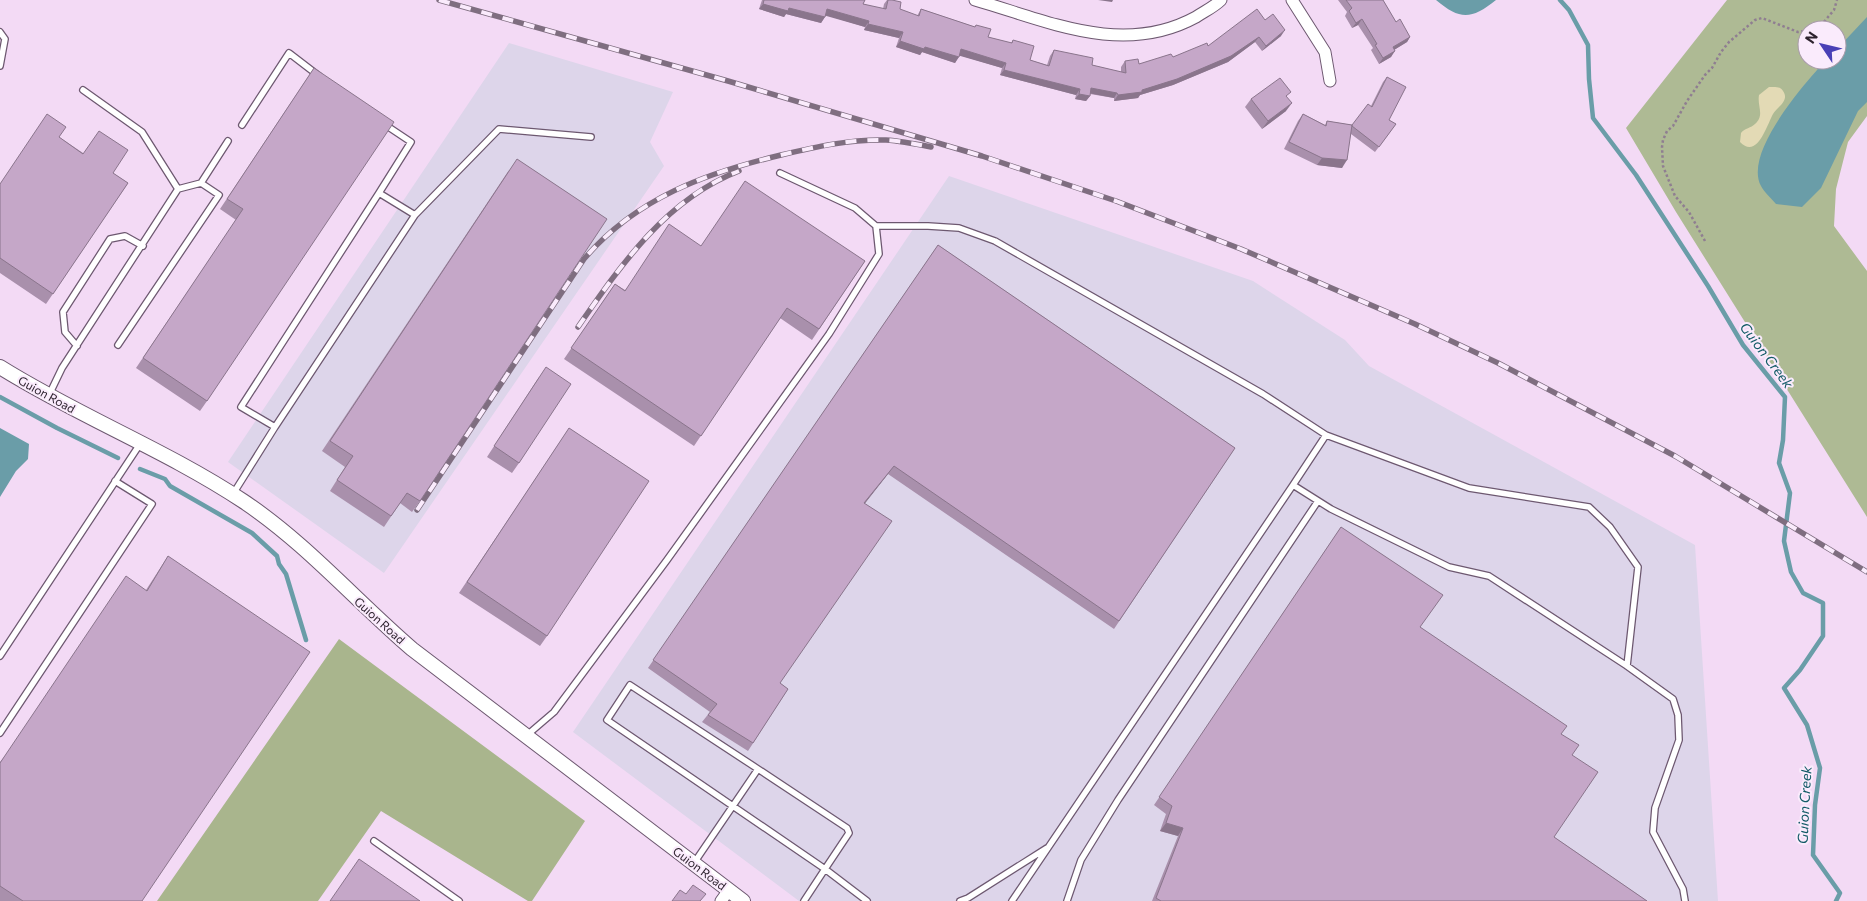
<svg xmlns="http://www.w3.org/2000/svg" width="1867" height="901" viewBox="0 0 1867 901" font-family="Commissioner,sans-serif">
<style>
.industrial{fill:#ddd5ea}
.green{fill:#aeba94;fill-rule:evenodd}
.forest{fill:#a9b58d}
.sand{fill:#e3dab5}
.water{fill:#6a9da8}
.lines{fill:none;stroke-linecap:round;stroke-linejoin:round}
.stream{stroke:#6a9da8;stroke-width:4.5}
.service-casing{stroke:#6d5870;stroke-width:8}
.minor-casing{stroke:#6d5870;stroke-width:13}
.tertiary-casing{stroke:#6d5870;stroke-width:16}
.path{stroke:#8f7e91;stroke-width:2.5;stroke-dasharray:2.5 2.5;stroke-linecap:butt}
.service{stroke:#fff;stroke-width:5.5}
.minor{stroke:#fff;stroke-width:11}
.tertiary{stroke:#fff;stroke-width:14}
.rail-casing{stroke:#7f6e80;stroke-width:5.5}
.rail{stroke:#faebfc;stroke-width:4;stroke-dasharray:11;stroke-linecap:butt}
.wall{fill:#a990ac}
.shaded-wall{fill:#8a758c}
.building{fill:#c5a7c8;stroke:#8a758c}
.labels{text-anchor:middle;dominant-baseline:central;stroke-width:4;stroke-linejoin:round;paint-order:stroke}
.street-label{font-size:12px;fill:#2c222d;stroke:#faebfc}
.water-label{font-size:14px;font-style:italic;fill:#115a66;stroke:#faebfc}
</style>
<rect width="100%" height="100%" fill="#f3daf5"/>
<!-- industrial -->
<path class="industrial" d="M509 43 673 92 650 142 664 166 384 573 228 462Z
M949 176 1253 281 1345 340 1369 366 1695 545 1718 901H799L573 732Z"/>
<!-- green -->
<path class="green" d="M1727 0H1867V116L1848 142 1836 189 1834 226 1867 271V517L1676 212 1626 128ZM1807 30H1837V60H1807Z"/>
<!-- forest -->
<path class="forest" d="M339 639 585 821 532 901H528L381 811 318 901H157Z"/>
<!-- sand -->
<path class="sand" d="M1769 87C1774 87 1780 86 1783 91 1790 101 1777 107 1773 114 1767 125 1757 160 1740 142L1741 133C1745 128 1751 128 1755 124 1765 115 1757 106 1759 95Z"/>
<!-- water -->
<path class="water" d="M1436 0H1496C1471 20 1460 20 1436 0Z
M1867 17V102L1858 111 1821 188 1802 207 1776 204C1771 198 1764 192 1761 186 1743 153 1805 83 1826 60H1837V49Z
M0 428 29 444 28 459 16 471 0 497Z"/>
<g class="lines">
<!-- stream -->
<path class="stream" d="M1560 0 1569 10 1588 45 1589 79 1593 118 1636 175 1708 286 1743 345 1785 397 1783 440 1779 463 1790 493 1784 541 1791 572 1803 593 1823 603V636L1800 670 1784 688 1807 725 1820 768 1815 805 1813 855 1840 893 1836 901
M0 397 57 428 118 458
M140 469 165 479 170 486 252 533 277 556 279 564 286 574 306 640"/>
<defs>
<path id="service" d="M0 32 5 39 0 66
M83 90 142 132 178 189
M242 125 289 53 319 76
M415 215 499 129 591 137
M876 226H928L959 228 995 241 1263 394 1326 435
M118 345 219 195 201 183
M77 346 65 332 63 312 110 239 125 236 143 246
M49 395 62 368 178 189 201 183 228 141
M275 427 241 407 379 193
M1293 485 1326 435 1469 488 1589 507 1610 527 1638 567 1627 666
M233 494 275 427 415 215 379 193 411 142 384 124
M0 656 140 444
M0 733 152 504 115 481
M526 736 554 712 667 560 829 334 879 254 876 226 855 208 780 173
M758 769 847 828 849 833 825 869 867 901
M374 841 459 901
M694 863 758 769 630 685 607 720 825 869 804 901
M960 901 968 898 1047 848
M1012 901 1293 485 1331 509 1449 567 1489 576 1627 666 1673 699 1678 715 1679 740 1655 808 1653 832 1683 889 1685 901
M1067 901 1081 860 1118 800 1318 501"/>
<path id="minor" d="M975 0C1048 21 1123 57 1196 17 1205 11 1214 7 1221 0
M1292 0 1325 52 1330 81
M721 901 729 890"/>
<path id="tertiary" d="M0 367C78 416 166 450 243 501 306 543 355 600 412 649L743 901"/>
</defs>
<!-- service casing -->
<use href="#service" class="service-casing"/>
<!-- minor casing -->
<use href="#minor" class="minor-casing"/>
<!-- tertiary casing -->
<use href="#tertiary" class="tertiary-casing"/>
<!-- path -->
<path class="path" d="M1705 241 1689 212 1675 196 1663 166 1662 147 1663 140 1667 131 1673 126 1687 101 1705 75 1712 68 1721 52 1729 42 1755 20 1762 18 1798 32 1805 31 1823 23 1834 10 1837 0"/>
<!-- service -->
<use href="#service" class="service"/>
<!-- minor -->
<use href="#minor" class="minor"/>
<!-- tertiary -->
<use href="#tertiary" class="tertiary"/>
<defs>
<path id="rail" d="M439 0 728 81 982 156 1116 201 1241 249 1415 324 1498 363 1675 456 1867 572
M578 327C621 265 666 199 739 171
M417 510 584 259C636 198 706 173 781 155 815 147 850 139 886 140 901 141 916 144 931 147"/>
</defs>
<!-- rail casing -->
<use href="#rail" class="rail-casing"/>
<!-- rail -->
<use href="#rail" class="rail"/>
</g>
<!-- wall -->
<path class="wall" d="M762 0H865L863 4 883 9 884 4 887 0H892L900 9 917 16 921 9 975 27 976 25 988 37 1011 43 1013 40 1030 60 1047 65 1050 56 1054 50 1092 65 1121 72V67L1125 61 1139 64 1173 57 1208 46 1265 20 1281 36 1262 51 1255 42 1228 62 1173 85 1140 95 1138 98 1114 101V98L1090 94V96L1086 101 1075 99 1076 95 1000 75 1002 68 959 55 955 63 922 52 920 55 896 47 899 38 864 30 865 27 826 15 821 23 786 14 784 17 759 9Z
M1338 0H1383L1396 22 1410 37 1407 42 1394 50 1391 57 1379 64 1371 50 1373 48 1358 25 1352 28 1345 16 1347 12Z
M314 68 207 401 200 411 136 368 236 220 220 209Z
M1387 77 1389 120 1396 124 1375 152 1351 134 1342 168 1317 165 1284 149 1298 121 1303 114 1325 125 1327 121 1352 125 1371 106 1383 82Z
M1251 99 1286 111 1262 129 1245 107Z
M59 137 128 183 46 304 0 273V184Z
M509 170 420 501 412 512 400 503 384 527 330 491 345 467 322 451Z
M938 245 1235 448 1114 629 888 474 865 503 780 683 788 689 748 751 702 722 710 712 648 668Z
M701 246 865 261 812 340 780 318 694 446 564 359 615 284 625 290Z
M539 377 519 463 512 473 487 457Z
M562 439 547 636 540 646 459 593Z
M1341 527 1420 627 1561 734 1572 755 1554 837 1647 901H1152L1178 836 1160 831 1166 814 1154 805Z
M168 556 142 901H0V762L146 590Z"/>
<!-- shaded-wall -->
<path class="shaded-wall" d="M1098 0H1113L1112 2Z
M763 4 789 8 825 17 821 23 786 14 784 17 759 9Z
M827 9 869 21 865 27 823 15Z
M1362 19 1358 25 1352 28 1356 23Z
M868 24 903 32 899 38 864 30Z
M1285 30 1281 36 1262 51 1266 46Z
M1259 37 1255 42 1228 62 1173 85 1140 95 1138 98 1114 101 1118 95 1142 90Z
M1410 37 1407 42 1389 53 1393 47Z
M900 41 925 47 959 57 955 63 922 52 920 55 896 47Z
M961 49 1006 63 1002 68 957 55Z
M1395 51 1391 57 1379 64 1383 58Z
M1004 70 1080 89 1076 95 1000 75Z
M1091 88 1117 93 1114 98 1088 93Z
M1079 94 1090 96 1086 101 1075 99Z
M1292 103 1286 111 1262 129 1268 121Z
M1322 158 1347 160 1342 168 1317 165Z
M894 466 888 474 859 511 864 503Z
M1166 823 1183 828 1178 836 1160 831Z"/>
<!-- building -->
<path class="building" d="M764 0H865L863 4 886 9 888 0H892L901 2 900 9 919 16 921 9 975 27 976 25 991 29 988 37 1012 43 1013 40 1034 46 1030 60 1049 66 1054 50 1093 58 1092 65 1126 73 1125 61 1138 59 1139 64 1171 54 1173 57 1207 43 1208 46 1257 9 1265 20 1273 14 1285 30 1266 46 1259 37 1231 56 1177 79 1142 90V92L1118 95 1117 93 1091 88 1090 96 1079 94 1080 89 1004 70 1006 63 961 49 959 57 925 47 924 49 900 41 903 32 868 24 869 21 827 9 825 17 789 8 788 11 763 4Z
M1346 0H1383L1396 22 1400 19 1410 37 1393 47 1395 51 1383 58 1375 45 1377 44 1362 19 1356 23 1349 11 1352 8Z
M314 68 394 122 207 401 143 358 243 209 227 199Z
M1387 77 1406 87 1389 120 1396 124 1379 147 1352 126V125L1368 104 1372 107Z
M1280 78 1291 92 1286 96 1292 103 1268 121 1251 99Z
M47 114 66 127 59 137 83 154 99 131 128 150 113 173 128 183 53 294 0 258V184Z
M1303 114 1326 126 1327 121 1352 125 1347 160 1322 158 1289 142Z
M517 159 607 219 420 501 407 493 391 516 337 480 353 456 330 441Z
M745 181 865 261 819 329 787 308 701 436 571 348 615 284 625 291 669 224 701 246Z
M938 245 1235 448 1119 621 894 466 864 503 892 521 780 683 788 689 753 743 708 715 717 704 653 660Z
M546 367 571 384 519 463 494 446Z
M569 428 649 481 547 636 467 582Z
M1341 527 1443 595 1420 627 1567 726 1561 734 1579 745 1572 755 1598 772 1554 837 1647 901H1161L1156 898 1183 828 1166 823 1172 806 1159 797Z
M168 556 310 652 142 901H23L0 886V763L126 576 147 591Z
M359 859 420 901H330Z
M693 885 706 894 700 901H672L680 890 686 894Z"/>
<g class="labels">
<!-- street labels -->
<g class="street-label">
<text transform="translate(47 394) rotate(29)">Guion Road</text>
<text transform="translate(380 620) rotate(42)">Guion Road</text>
<text transform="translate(700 868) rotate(37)">Guion Road</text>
</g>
<!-- water labels -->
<g class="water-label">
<text transform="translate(1767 355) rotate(53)">Guion Creek</text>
<text transform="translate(1804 805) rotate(-87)">Guion Creek</text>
</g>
</g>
<!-- north arrow -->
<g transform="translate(1822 45) rotate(305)"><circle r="24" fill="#faebfc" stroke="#a89ba9"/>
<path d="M0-4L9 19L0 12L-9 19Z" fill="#4940b6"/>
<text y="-8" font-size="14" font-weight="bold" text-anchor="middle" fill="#2c222d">N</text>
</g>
</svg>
